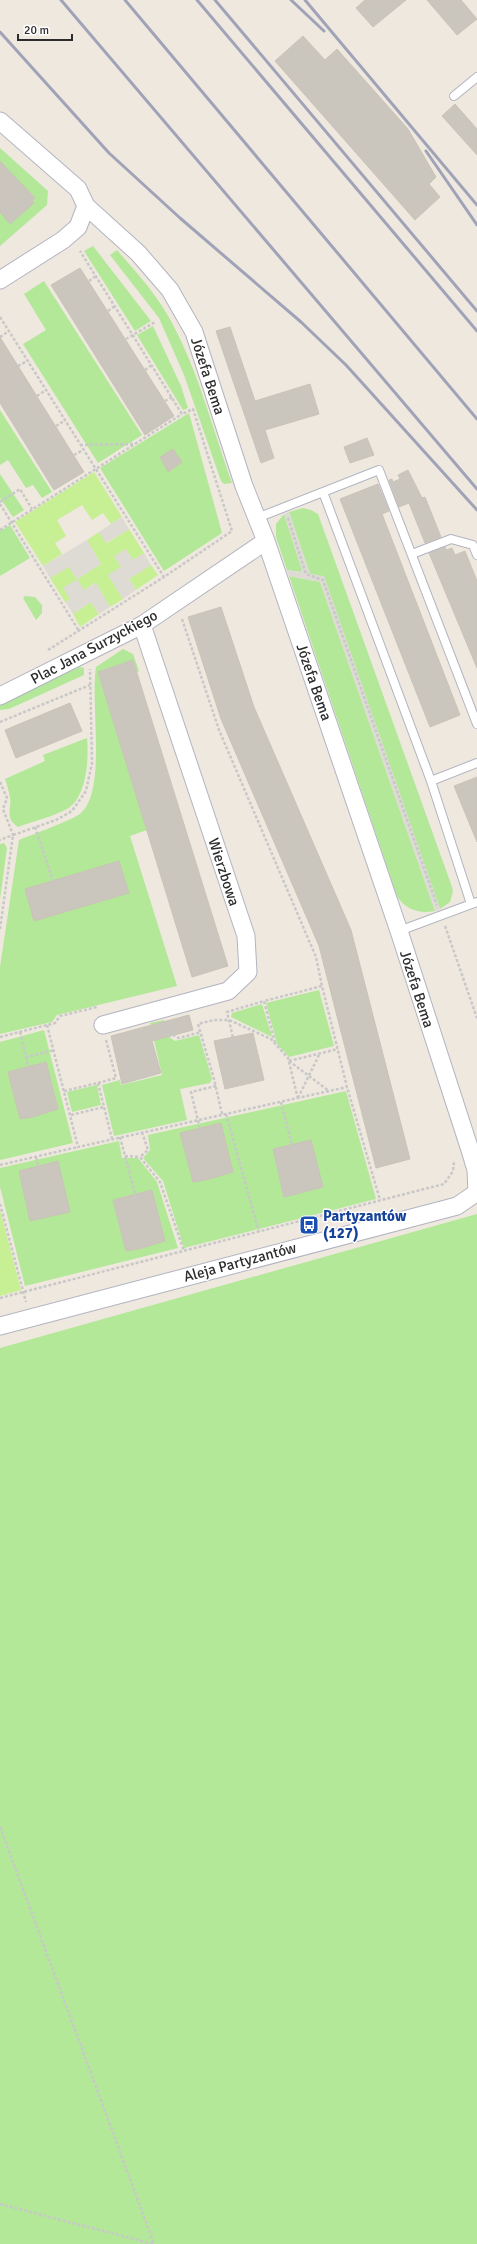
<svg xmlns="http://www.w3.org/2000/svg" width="477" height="2244" viewBox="0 0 477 2244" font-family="Signika,sans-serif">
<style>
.green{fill:#b2e898}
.pitch{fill:#c7ef93}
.plaza{fill:#dedbd5}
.building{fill:#cac5bd;stroke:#cac4b7}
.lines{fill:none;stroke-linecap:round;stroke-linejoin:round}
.lane-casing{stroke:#b2b4c1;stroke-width:10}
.street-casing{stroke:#b2b4c1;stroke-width:19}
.path{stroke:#c8c8c8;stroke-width:2.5;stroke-dasharray:3 2;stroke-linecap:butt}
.lane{stroke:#fff;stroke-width:8}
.street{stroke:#fff;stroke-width:17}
.rail{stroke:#a0a3b8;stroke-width:3}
.labels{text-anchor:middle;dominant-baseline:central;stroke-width:3;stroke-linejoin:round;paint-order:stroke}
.street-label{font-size:15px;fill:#2c2c2c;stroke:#fff}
.transit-label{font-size:15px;font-weight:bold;fill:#164399;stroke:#fff;text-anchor:start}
</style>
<rect width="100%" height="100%" fill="#efe8de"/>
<!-- green -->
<path class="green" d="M0 148 48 191 47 205 0 246Z
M93 246 151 321 135 331 84 251Z
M117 250C137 273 158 296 172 323 199 373 213 430 232 483L224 484 221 481 184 375 159 318 110 255Z
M44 281 142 435 98 463 23 344 46 330 24 294Z
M153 326 181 386 188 408 183 410 137 335Z
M0 410 52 492 42 498 33 485 26 488 8 460 0 465Z
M189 413 222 533 164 571 100 468Z
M0 474 24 510 13 517 0 498Z
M303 508 311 510 318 514 451 884 453 891 450 902 440 909 324 577 310 574 289 512Z
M284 514 302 570 301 572 287 570 276 537V524Z
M10 525 30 558 0 576V531Z
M289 576 320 582 435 911C419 914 406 910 397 896Z
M25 596 35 597 42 605V613L36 620 23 598Z
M123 649 133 654 139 671 137 672 133 660 147 830 130 836 177 986 57 1015 52 1022 0 1034V967L19 840C31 835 73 820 81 813 107 790 90 703 96 667Z
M80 667 84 668V675L9 709 0 710V701Z
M87 738C89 757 87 798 67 809 52 817 34 821 18 827 4 817 12 809 10 798 9 791 7 785 5 779L45 761 43 755Z
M4 843 7 848 0 899V844Z
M319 990 334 1046 289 1057 277 1044 266 1003Z
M262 1004 272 1037 231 1017 232 1013Z
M164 1020 168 1036 175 1041 199 1035 212 1079 210 1083 180 1089 187 1120 114 1136 102 1085 120 1080 121 1085 162 1075 150 1023Z
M44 1030 73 1143 0 1160V1042Z
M97 1085 101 1105 72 1112 67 1092Z
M346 1091 376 1199 184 1248 163 1181 143 1158 150 1150 148 1135Z
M119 1141 122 1158H138L157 1182 178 1248 25 1286 0 1187V1168Z
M477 1214V2244H0V1348Z"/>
<!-- pitch -->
<path class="pitch" d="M94 472 122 517 111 524 103 513 92 520 82 505 57 520 66 536 55 543 62 554 43 566 15 522Z
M129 529 144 553 109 575 123 599 110 607 95 583 65 602 50 578 69 566 77 579 101 564 87 540 99 532 107 543Z
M151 565 158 575 136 590 129 579Z
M91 602 99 614 80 627 73 614Z
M0 1210 21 1290 0 1296Z"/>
<!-- plaza -->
<path class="plaza" d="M289 512 310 574 324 576 440 909 435 911 320 582 289 576 287 570 300 572 302 570 284 514Z
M122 517 129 529 106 543 99 532Z
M87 540 101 564 77 579 84 590 96 583 110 607 99 614 91 602 73 614 65 602 70 599 63 588 77 579 69 567 50 578 43 566Z
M126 549 133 560 144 553 151 565 129 579 136 590 123 599 108 575 121 567 114 556Z"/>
<!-- building -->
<path class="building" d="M365 0H406L373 27 356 8Z
M427 0H461L477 19 457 35Z
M303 36 325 60 337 49 408 129 436 177 429 184 440 197 415 220 275 61Z
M455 104 477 129V155L442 116Z
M0 161 35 198 32 201 34 203 10 224 0 212Z
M80 268 174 416 145 435 51 285Z
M230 327 255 401 310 384 319 414 265 430 274 458 261 463 216 331Z
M0 337 84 472 54 490 0 403Z
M367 438 374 455 350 463 344 447Z
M173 449 182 462 168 472 160 457Z
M408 470 422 498 425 497 441 537 425 543 409 503 399 507 389 480 392 479 393 482 400 479 398 475Z
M378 484 389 511 382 514 460 715 430 727 340 499Z
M445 547 446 550 452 548 455 555 465 551 477 581V668L429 553Z
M221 607 254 707 351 930 410 1159 376 1168 319 946 221 719 188 617Z
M133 660 228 966 192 977 98 672Z
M70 703 82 731 16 758 5 730Z
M477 777V842L454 786Z
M119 861 129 893 34 921 25 889Z
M189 1015 193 1030 152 1041 161 1073 122 1084 111 1036Z
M253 1033 264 1080 225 1089 214 1041Z
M46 1062 58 1109 33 1117 20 1119 8 1072Z
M221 1123 233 1172 206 1180 193 1182 180 1133Z
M311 1140 323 1187 284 1197 273 1149Z
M58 1161 70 1212 30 1221 19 1171Z
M152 1190 165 1241 139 1249 126 1251 113 1200Z"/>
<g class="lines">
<defs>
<path id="lane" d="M454 96 477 77
M323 492 431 781
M257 518 379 470 477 724
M412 554 451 539 473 545 477 555
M471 904 431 781 477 763
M399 931 477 902"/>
<path id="street" d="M0 121 78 189 86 206 138 253 170 290 194 332 244 486 266 541 399 931 470 1150 476 1170 477 1194
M0 280 63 240 78 227 86 206
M0 696 142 625 266 541
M103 1025 228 991 248 972 246 936 142 625
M0 1326 457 1206 476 1193"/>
</defs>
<!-- lane casing -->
<use href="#lane" class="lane-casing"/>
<!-- street casing -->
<use href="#street" class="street-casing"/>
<!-- path -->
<path class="path" d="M89 281 96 276
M108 311 115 306
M0 317 164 577 232 531 193 409 182 414 80 251
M0 337 9 331
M126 339 155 322
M18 366 27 361
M145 370 152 365
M37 396 46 390
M165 401 172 397
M56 426 64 421
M80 445 135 444
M74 455 83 450
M0 502 20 489 32 509
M0 504 79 631
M288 518 306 574 323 580 437 905
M0 530 182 414
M182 619 219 730 316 957 322 986
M48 650 164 577
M0 722 90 685
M0 782 7 798 3 809 13 835 0 840
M35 827 53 881
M445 926 477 1018
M0 929 13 835 56 820 72 811 86 791 92 763 90 669
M47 1025 78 1147 347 1087
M170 1025 173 1035 179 1038 201 1032
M20 1032 26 1057 54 1050
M0 1037 55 1023 60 1016 97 1007
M234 1042 227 1012 264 1001
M275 1043 264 1001 322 986 347 1087 380 1200
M26 1057 29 1071
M289 1061 329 1091
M289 1061 338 1049
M98 1083 116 1078 106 1040
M64 1091 98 1083 112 1139
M298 1098 320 1053
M281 1102 293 1149
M222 1114 214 1079 198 1024 214 1020H229L271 1039 288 1058 298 1099
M226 1114 259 1232
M71 1115 104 1107
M142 1132 148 1150 140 1157 160 1182 184 1251
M201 1133 191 1092 216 1086
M120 1137 137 1202
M125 1156 140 1157
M36 1157 39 1170
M0 1165 78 1147
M0 1204 26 1302
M0 1298 444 1184 453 1171 454 1162
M0 1827 154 2244
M0 2204 153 2244"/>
<!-- lane -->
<use href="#lane" class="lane"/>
<!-- street -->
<use href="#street" class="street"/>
<!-- rail -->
<path class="rail" d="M61 0 477 489
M125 0 477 419
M197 0 477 331
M215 0 477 311
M291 0 324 31
M305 0 477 205
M0 32 109 153 180 218 301 322 346 365 477 510
M426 151 477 225"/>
</g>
<!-- icons -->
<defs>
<symbol id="bus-square" viewBox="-11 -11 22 22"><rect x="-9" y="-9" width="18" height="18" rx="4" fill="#1a4fb4" stroke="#fff"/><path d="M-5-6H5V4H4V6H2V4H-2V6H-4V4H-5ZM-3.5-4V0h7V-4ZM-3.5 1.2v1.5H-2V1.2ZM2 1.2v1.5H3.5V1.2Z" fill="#fff"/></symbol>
</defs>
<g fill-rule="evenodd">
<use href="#bus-square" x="298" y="1214" width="22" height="22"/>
</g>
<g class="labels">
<!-- street labels -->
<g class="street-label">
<text transform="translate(208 376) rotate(72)">Józefa Bema</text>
<text transform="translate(94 647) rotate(-28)">Plac Jana Surzyckiego</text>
<text transform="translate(314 682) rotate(71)">Józefa Bema</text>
<text transform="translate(224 872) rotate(72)">Wierzbowa</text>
<text transform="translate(417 989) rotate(72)">Józefa Bema</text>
<text transform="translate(240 1262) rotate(-15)">Aleja Partyzantów</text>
</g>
<!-- transit labels -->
<g class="transit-label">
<text x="323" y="1216">Partyzantów<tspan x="323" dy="17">(127)</tspan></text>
</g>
</g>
<!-- scale -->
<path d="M18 34v6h54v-6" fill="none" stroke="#2c2c2c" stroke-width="2"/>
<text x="24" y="34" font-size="12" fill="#2c2c2c" stroke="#ffffff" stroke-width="3" paint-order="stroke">20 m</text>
</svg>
